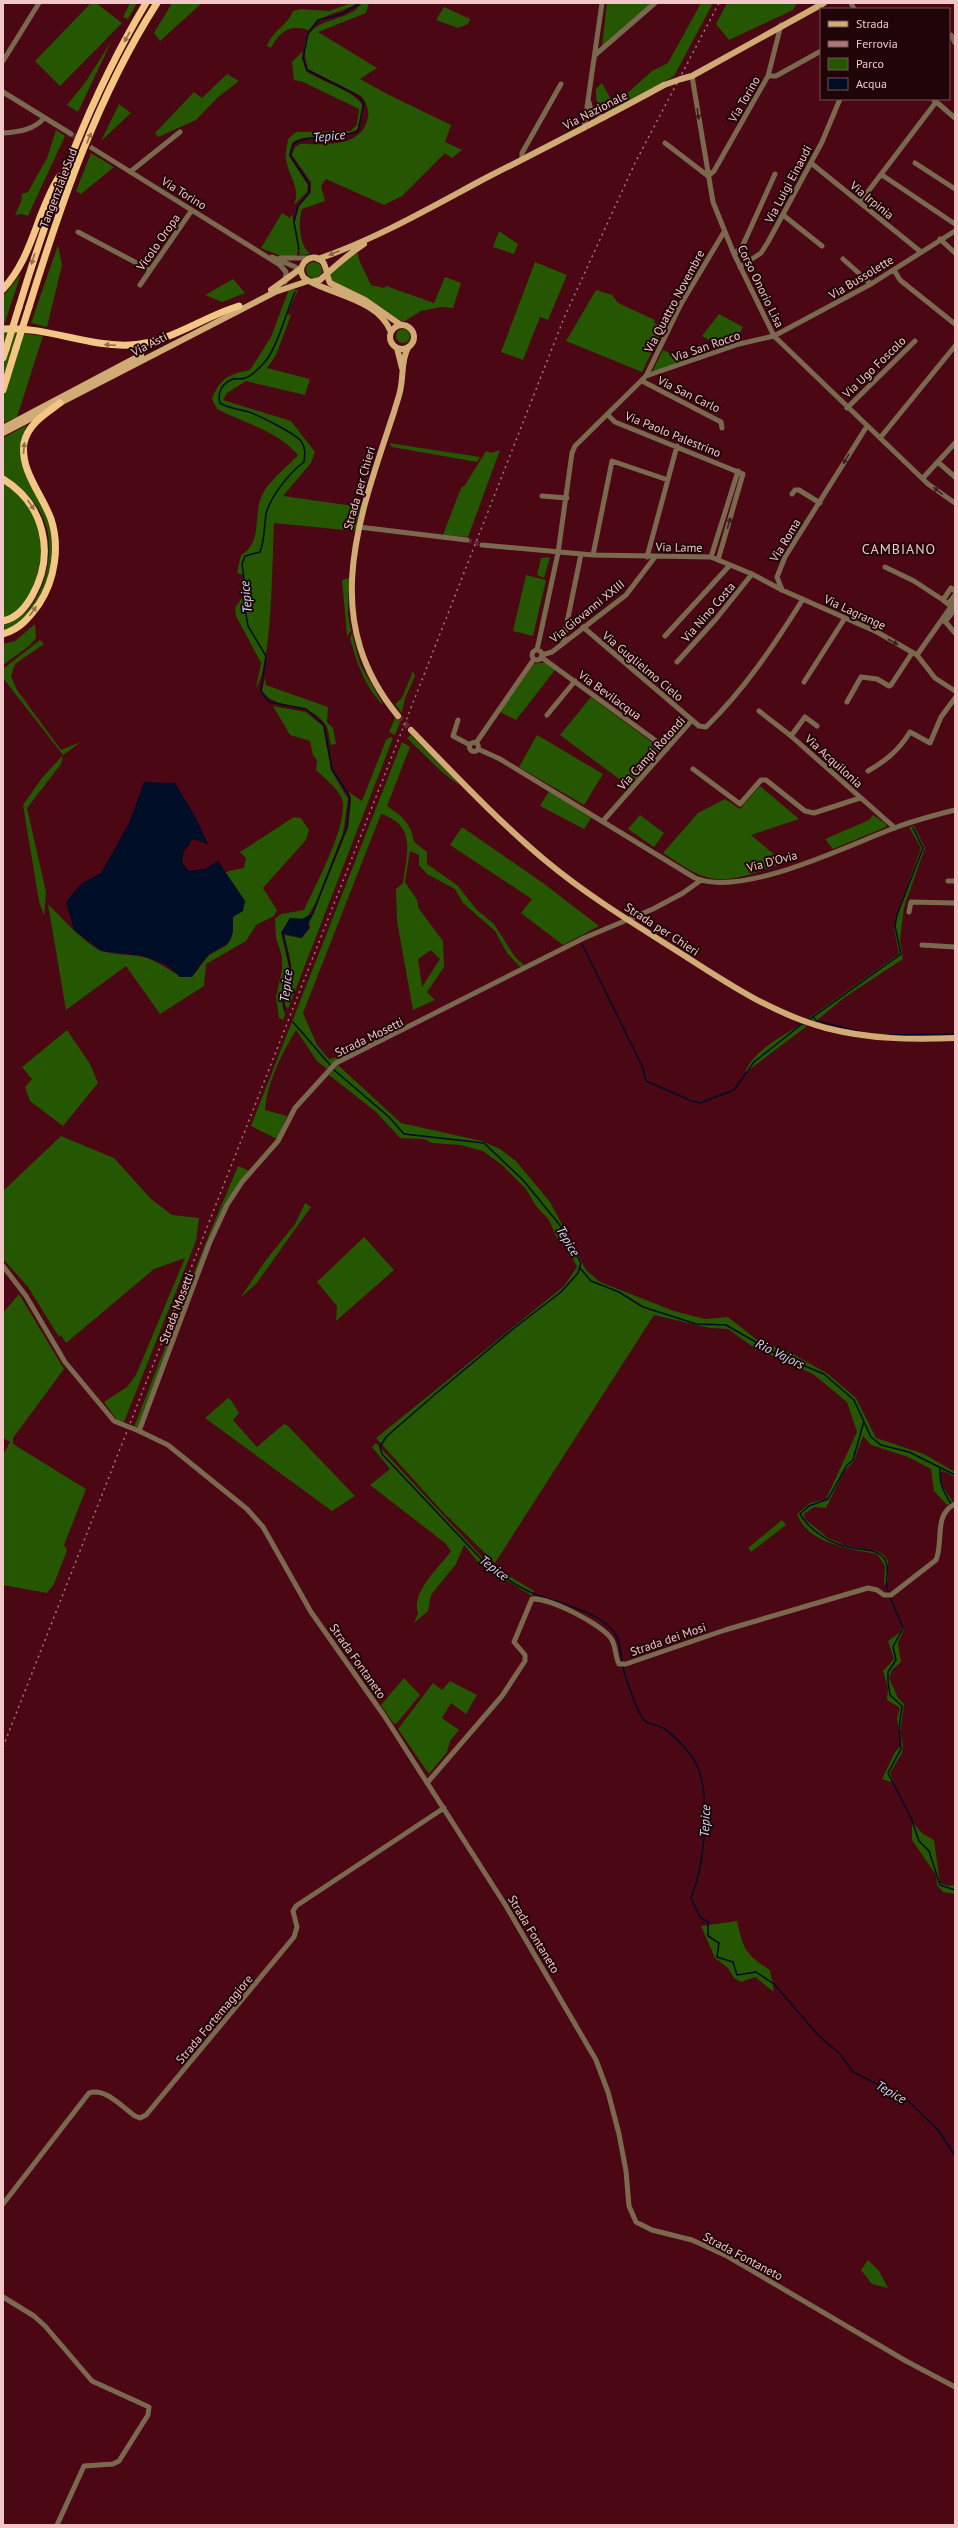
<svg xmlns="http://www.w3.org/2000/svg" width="958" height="2528" viewBox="0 0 958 2528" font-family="'PT Sans',sans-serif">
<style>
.green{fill:#255601;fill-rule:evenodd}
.water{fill:#000d27}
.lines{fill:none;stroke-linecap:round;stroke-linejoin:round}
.stream{stroke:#000d27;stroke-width:1.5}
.minor-tunnel{stroke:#64242f;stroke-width:5;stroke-dasharray:5 2.5;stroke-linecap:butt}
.major-tunnel{stroke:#64242f;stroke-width:6;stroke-dasharray:6 3;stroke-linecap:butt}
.minor{stroke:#7b694f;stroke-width:5}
.major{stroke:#d0ab75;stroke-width:6}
.highway{stroke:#f2c684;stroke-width:7}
.rail{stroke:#ac767c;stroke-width:1.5;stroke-dasharray:2 4;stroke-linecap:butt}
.minor-bridge{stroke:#7b694f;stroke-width:5}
.major-bridge{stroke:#d0ab75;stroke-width:6}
.highway-bridge{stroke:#f2c684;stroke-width:7}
.oneway{fill:#946f4c}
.oneway2{fill:#3b231d}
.oneway3{fill:#816044}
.labels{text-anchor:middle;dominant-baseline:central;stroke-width:4;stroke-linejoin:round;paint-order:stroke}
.street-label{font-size:12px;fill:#f2c7c8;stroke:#200508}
.water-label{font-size:13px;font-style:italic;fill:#cbdbf2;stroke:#200508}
.quarter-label{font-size:14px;letter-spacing:1px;fill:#f2c7c8;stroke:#200508}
</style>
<rect width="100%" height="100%" fill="#4b0714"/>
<!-- green -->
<path class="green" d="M91 3H96L122 23 60 86 35 61Z
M130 3H137L128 19 123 17Z
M172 3H202L160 41 154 33Z
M351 3H358C341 13 320 14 309 30 289 24 280 31 271 48L267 46C272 31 288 25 293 11L301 9 329 11Z
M362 3H369L366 13 318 32 377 68 360 79 387 94 451 125 445 142 462 150 452 158 445 153 402 196 384 205 326 179 321 186 325 201 302 209C298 223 299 244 310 254L300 255 294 222 299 206 311 192V182L292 155 295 147 300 144C324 144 359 148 367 121 370 112 367 103 361 96L308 69C291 11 345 28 362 3Z
M607 3H653L602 46Z
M701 3H713L674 76 613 110 607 113C596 107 596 100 596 89L602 83 614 105 652 71 668 63Z
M727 3H797L793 10 729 40 716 24Z
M444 7 470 19 468 24 458 28 436 20Z
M112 40 78 112 67 105 85 83Z
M303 51 302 58 306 71C317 80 364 94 363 109 363 116 359 124 357 130 336 141 309 132 293 142L289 156 308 185 307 192 294 205C301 186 288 177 286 159 285 153 287 146 288 139L296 132 351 131 357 124 359 109 303 82 294 80 292 62Z
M227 74 239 81 217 98 196 120 158 137 155 133 194 92 202 98Z
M119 104 131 113 101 141Z
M56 130 65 136 33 205 28 216 22 214 15 215 21 202 22 194 28 192 47 158Z
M91 153 114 167 81 194 76 191Z
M282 213 290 218 292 214 298 248 297 256H281L261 248Z
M499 231 518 244 514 254 493 247Z
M58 245 62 265 47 327 31 323Z
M358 253 359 260 371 285 384 288 386 286 434 303 445 277 461 283 453 308 441 307 421 311 403 322 367 298 331 281V272L352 255Z
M306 270a8 8 0 1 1 16 0a8 8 0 1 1-16 0Z
M535 262 567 275 548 320 540 317 523 360 501 352Z
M21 274 4 325H3V296Z
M233 279 245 293 222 302 205 295Z
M289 289 298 290 287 314 291 315 276 355 267 368 310 379 305 395 246 381 227 393 223 400 291 421 315 452 311 463 283 496 361 507 355 531 274 523C272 558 273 663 256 688L261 663 236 616 235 608 243 596 244 575 237 573 241 555C264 542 252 513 263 493 269 481 289 465 298 455 276 430 246 424 217 409L212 399C220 378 229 374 250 370L271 337Z
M596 290 612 295 618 303 655 320 654 323 664 327 642 372 566 341Z
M719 314 743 327 735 343 723 348 702 336Z
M396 336a7 7 0 1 1 14 0a7 7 0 1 1-14 0Z
M3 331 43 336 17 417 3 423Z
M663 350 685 360 654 372 653 370Z
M27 425C8 465 38 489 49 525 59 555 47 601 22 621 16 625 9 628 3 632V625C40 616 55 563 47 529 41 505 23 488 3 476V438Z
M389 443 480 457 477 462 392 447Z
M500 450 468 537 443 535 461 488 465 485 486 451 491 453Z
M3 483C46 502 48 555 31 592 25 603 16 616 3 618Z
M550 557 544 578 537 575 541 558Z
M526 575 546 580 533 636 513 631Z
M349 578 348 615 351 631 347 636 342 580Z
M35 624 36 638 29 646 3 665V644L15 641Z
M352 633 360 664 384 706C365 687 357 664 350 638Z
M40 640 44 644 15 664 11 676 17 690 61 750 81 742 63 755 61 764 27 808 46 892 44 916 39 901 23 805 42 778 63 755 3 678V669Z
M539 663H546L555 670 516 720 500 712 534 664Z
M413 671 415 676 405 698 402 713 395 704 402 698Z
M265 677 266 685 328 707 327 722 333 728 336 744 331 745C329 739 329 729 325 724 307 699 279 713 262 691Z
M591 697 661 749 630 787 560 735Z
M273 706 306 712 323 726 331 770 348 799 343 834 316 902 308 916 302 919 290 918 281 933 289 967 281 998 285 1015 283 1020 279 1018 276 997 282 970V956L276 938 275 919 281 914 304 910C316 884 345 831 343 803 341 790 325 779 316 770L317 760 313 755 310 741 290 735Z
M395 718 401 720 395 735 389 732Z
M411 735 456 781 459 785 442 772 407 738Z
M537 735 603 774 584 805 519 767Z
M390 737 393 738 288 1009C277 996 290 983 291 969 292 959 286 945 284 935L302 938 310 928 309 923 348 828 351 801 349 792 362 801 386 740Z
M402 742 410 747 387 806C402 816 411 823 414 842L427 852V864L457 885 477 910 494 924 515 957 525 966 521 968 507 953 495 931 463 903 455 889 427 874 419 865V855L410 851 405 882 417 900 419 909 443 941 444 967 427 992 435 1000 413 1010 397 921 396 889 403 883C407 852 417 826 381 814L303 1013 317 1045 329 1059 342 1056 327 1069 317 1061 296 1030C282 1053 267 1083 265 1110L287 1116 277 1139 251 1126ZM431 950 440 959 422 987 418 959Z
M760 786 799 819 751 835 784 863C760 870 728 886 703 876 689 871 676 861 663 853L698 813 725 799 740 809Z
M549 791 591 818 584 829 540 806Z
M640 815 664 833 654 847 628 829Z
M873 815 886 824V827L833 849 825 839 869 820Z
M294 817 301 818 309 830 306 840 263 888 277 910 274 916 256 925 246 941 206 964 204 986 160 1014 126 966 66 1010 48 904C60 916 87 946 102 951 117 956 135 953 150 959 166 966 176 977 192 977L209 955 227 945 233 932V917L245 901 225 872 244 868 246 858 240 852Z
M914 826 925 848 904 907 900 940 903 959 845 997 815 1022 809 1018 899 954 894 928 896 917 921 848 909 827Z
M462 827 543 883 599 926 563 945 521 913 532 899 450 845Z
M801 1024 807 1026 745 1073C753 1050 782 1037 801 1024Z
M67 1030 90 1064 98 1083 63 1126 30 1101 25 1087 32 1079 22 1067Z
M338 1065 401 1123 482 1141 500 1149 516 1161 550 1202 586 1270 600 1282 674 1311 705 1319 728 1317 756 1339 793 1354 828 1374 856 1398 876 1438 924 1454 955 1472V1477L943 1471 940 1473 943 1487 953 1502 947 1505 934 1491 931 1469 908 1457 871 1445 863 1436 854 1461 844 1471 826 1508 814 1507 804 1514 805 1519 828 1538 847 1546 877 1551 884 1555 888 1561V1581L884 1585 885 1566 877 1554C850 1549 808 1544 797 1514L810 1503 826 1499 857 1432 847 1402 813 1374 753 1347 728 1329 710 1328 654 1315 495 1563 441 1510 376 1438 564 1286 577 1267 569 1251 557 1238 549 1220 536 1206 526 1189 502 1165 483 1151 460 1145 432 1143 424 1139 400 1138 376 1112 329 1075Z
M61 1136 114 1158 151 1199 172 1215 199 1218 196 1241 124 1422 117 1420 104 1402 127 1387 136 1375 185 1258 154 1269 66 1343 61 1335 59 1337 28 1287 3 1259V1191Z
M238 1166 250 1171 228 1200 139 1428 134 1427 208 1237Z
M305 1203 311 1207 256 1284 240 1298 266 1260 295 1224Z
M364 1237 394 1270 336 1321 337 1306 317 1282Z
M19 1294 64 1369 13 1438V1444L86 1489 64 1545 67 1550 54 1584 47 1593 3 1585V1455L10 1442 3 1438V1313Z
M228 1398 231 1400 239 1413 233 1420 257 1447 284 1424 287 1425 355 1496 332 1511 205 1418Z
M376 1443 482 1557 492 1566 534 1591 532 1596 479 1563 464 1545 456 1564 431 1595 428 1611 414 1623 418 1614C411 1591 439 1568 451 1551L445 1543 370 1485 390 1469 372 1447Z
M782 1520 786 1525 751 1552 748 1548Z
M902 1626 904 1629 898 1643 901 1662 892 1670 889 1678 898 1698 904 1704 900 1733 903 1745 902 1753 890 1773 894 1783 882 1779 895 1752 901 1746 897 1718 900 1708 887 1700 888 1688 883 1671 894 1659 888 1641 900 1632Z
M404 1678 420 1695 397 1723 394 1724 381 1705Z
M450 1681 477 1695 466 1714 451 1703 442 1718 459 1730 450 1741 447 1752 429 1774 398 1729 433 1683 442 1690Z
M912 1822 923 1834 934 1840 940 1883 948 1886 955 1885V1894L943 1892 937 1885 936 1875 912 1840Z
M737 1921C743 1949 746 1955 770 1970L774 1992 755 1977 741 1982 734 1978 728 1968 715 1958 701 1926Z
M868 2260 879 2271 888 2288 872 2284 861 2270Z"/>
<!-- water -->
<path class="water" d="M144 782 175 783 196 818 208 844 193 839 184 851 182 862 189 871 205 869 218 861 245 901 243 911 233 917C233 946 231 941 210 954 203 959 197 970 192 977H180L166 965 143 956 101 951 74 930 66 902 81 884 101 873 129 823Z
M314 913 308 923 309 928 301 938 281 933 290 918 302 919Z"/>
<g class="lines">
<!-- stream -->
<path class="stream" d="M299 249 294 222 298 206 309 193V184L290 155 293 144C310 133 336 141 358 131L364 102 355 94 307 70 303 58 308 34 318 20 342 14 360 3
M295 292C286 312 277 351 262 365 257 370 252 376 245 378 241 380 237 378 233 379 222 383 217 393 220 403 230 409 239 409 249 412 260 416 294 433 301 441 306 448 305 454 304 462 290 472 270 497 266 514 264 527 265 539 260 552L245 556 242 564 245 586 244 602 248 626 266 656 261 691 269 702 306 709 324 725 332 769 350 797 347 826 313 913
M283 932 290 967 283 993 284 1009
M582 944 643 1068 646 1081 692 1101 700 1103 734 1090 754 1062 802 1024
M813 1017 817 1021 861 1032
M810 1019 901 954 895 926 897 915 923 848 913 828
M293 1022 331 1066
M889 1035 955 1034
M333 1069 389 1117 404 1134 484 1143 523 1180 559 1224 581 1263 578 1273 561 1292 513 1329 433 1396 386 1437 380 1447 382 1454 482 1560C496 1572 513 1584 530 1592 554 1603 599 1610 615 1633 620 1641 621 1653 622 1662
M580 1268 591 1281 619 1292 643 1307 696 1324 726 1325 778 1355 824 1374 854 1400 871 1437 881 1445 909 1452 955 1475
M864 1421 853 1460 847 1465 828 1499 809 1506 800 1514C811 1532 832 1545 853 1548 862 1550 875 1549 882 1556 893 1566 882 1583 889 1593
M940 1469C939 1487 946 1495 955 1510
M890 1597 903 1628 893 1647 896 1660 888 1672V1682L890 1695 902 1706 899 1728 901 1749 888 1773 911 1818 919 1841 929 1851 940 1885 955 1890
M623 1666C625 1677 637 1712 644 1720 648 1725 657 1724 663 1728 670 1731 689 1752 693 1758 713 1790 705 1865 691 1898L700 1917 708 1922V1936L719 1943 717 1957 733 1962 737 1975 756 1972 774 1984 817 2034 840 2054 853 2072 905 2098 939 2131 955 2156"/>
<!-- minor-tunnel -->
<path class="minor-tunnel" d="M71 134 92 148
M467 540 482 545"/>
<!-- major-tunnel -->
<path class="major-tunnel" d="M398 716 411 730"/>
<!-- minor -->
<path class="minor" d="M851 3 854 9
M949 36 951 35 955 43
M595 55 655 3
M3 61 39 3
M692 76 713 202 734 254 774 336 928 484 955 503
M768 76H776L821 51
M3 92 71 134
M933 99 955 118
M589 102 591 110 604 118
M584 128 602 3
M3 133C18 132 34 130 44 118
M665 143 708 176
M92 148 280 265 286 272 285 282
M522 159V153L561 84
M811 163 921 252
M915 163 955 189
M130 172 180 132
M882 175 955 224
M708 176 714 171 768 76 781 25
M860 202 936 102
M783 215 822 246
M78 232 150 270
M940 239 955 253
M734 254 742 247 775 174
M272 257 300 269
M280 258H309
M843 259 871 284
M740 267 761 253 768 242 822 142 840 99
M894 270 900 280 955 324
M140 285 192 210
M646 376 739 344 774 336 871 284 955 231
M642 381 721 422 722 428
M847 408 915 341
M608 415 615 422 743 474 718 560
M880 438 955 346
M939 463 955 477
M923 478 955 443
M792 494 795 490H799L820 503
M542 496 567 498
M359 527 467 540
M482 545 593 555 711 557 752 574 782 590 877 632 917 655
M593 555 612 461 668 480
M647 557 677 446
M711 557 738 471
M885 567 914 581 943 600
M782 590 777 577 785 557 867 426
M955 591 951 588 943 600 948 604 955 595
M943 619 955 633
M945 622 955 609
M583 627 692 720
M665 636 730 565
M563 642 581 554
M537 650 558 553 572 453 575 446 646 376 681 304 724 232
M532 655a5 5 0 1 1 10 0a5 5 0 1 1-10 0Z
M542 655 552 652 626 595 655 557
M917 655 955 601
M917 655 935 678 955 691
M541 657 667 749
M677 662 716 619 752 574
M804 682 845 618
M847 702 861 677 877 679 889 686 891 685 912 653
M759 711 791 736 895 828
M547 715 575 681
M458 720 453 736 470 745
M791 736 805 717 817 726
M469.5 747a4.5 4.5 0 1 1 9 0a4.5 4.5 0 1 1-9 0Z
M476 743 534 659
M478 749 500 759 695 878C744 898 848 845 897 827 916 820 935 815 955 810
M693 769 740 804 761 780H766L805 811 814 813 860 798
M868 771C887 760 899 750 910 732L930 743 941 717 955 698
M603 821 692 720 699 726 706 727C744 690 775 644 803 599
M701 880 683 893 653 909 584 938 336 1063 295 1108 278 1141 242 1182 227 1205 209 1244 139 1431 168 1445 247 1509 263 1527 311 1612 385 1717 506 1906 596 2060 608 2092 619 2134 626 2171 629 2206 636 2222 652 2230 692 2240 727 2256 906 2361 955 2387
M948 881H955
M909 912 911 902 955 903
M922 945 955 947
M3 1266 26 1296 65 1362 114 1421 119 1423
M427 1783 502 1696 525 1661V1655L514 1642 532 1599C548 1597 604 1625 612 1640 616 1647 615 1656 619 1664H626L725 1630 868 1588 877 1590 884 1595H891L936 1560C944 1541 933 1515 955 1504
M3 2204 89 2093C105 2087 122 2107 135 2116L140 2118 146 2115 294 1937 297 1927 293 1911 296 1906 444 1808
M3 2297 34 2316 45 2326 92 2381 149 2407 148 2415 119 2461 113 2464 84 2466 57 2525"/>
<!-- major -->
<path class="major" d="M681 79 692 76 824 3
M364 244C347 255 334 267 320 280L311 282C289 274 309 247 323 262 327 268 327 277 330 283L365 300 401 325
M318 259C376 239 428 209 482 180 543 149 604 118 664 85
M311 282C338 296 379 301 391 332
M271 290 300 269
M390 337a12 12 0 1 1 24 0a12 12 0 1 1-24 0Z
M397 348 402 368
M56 405 275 292 308 281
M3 428 141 355
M3 433 47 410
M398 716C318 619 359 518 394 412 396 404 400 395 401 386 403 375 402 357 408 348
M411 730C455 775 498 821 546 861 589 897 638 926 685 956 730 985 774 1014 826 1028 869 1039 911 1040 955 1038"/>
<!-- highway -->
<path class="highway" d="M3 289C33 257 36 213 59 177
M19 307C51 202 89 98 146 3
M29 307C61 203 98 95 157 3
M3 329C46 326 87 347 130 345 170 343 202 317 239 306
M3 358 6 349
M3 390 16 348
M3 479C44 504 56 553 32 596 25 608 17 618 3 621
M3 634C20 629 29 618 39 604 55 580 60 546 51 519 42 494 20 471 24 443 28 424 45 414 60 403"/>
<!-- rail -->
<path class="rail" d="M3 1747 564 318 635 163 719 3"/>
<!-- minor-bridge -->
<path class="minor-bridge" d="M119 1423 139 1431"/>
<!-- major-bridge -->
<path class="major-bridge" d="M664 85 681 79"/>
<!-- highway-bridge -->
<path class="highway-bridge" d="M16 348 29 307
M6 349 19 307"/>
</g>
<!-- one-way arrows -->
<defs><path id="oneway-solid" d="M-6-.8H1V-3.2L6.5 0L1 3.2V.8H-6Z"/></defs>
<g class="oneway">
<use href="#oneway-solid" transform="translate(127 37) rotate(119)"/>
<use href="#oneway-solid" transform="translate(89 138) rotate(-67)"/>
<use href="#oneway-solid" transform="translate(33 259) rotate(107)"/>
<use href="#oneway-solid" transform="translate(110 345) rotate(-176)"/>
<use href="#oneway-solid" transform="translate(24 448) rotate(-85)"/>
<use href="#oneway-solid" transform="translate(31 505) rotate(56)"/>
<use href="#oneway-solid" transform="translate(33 611) rotate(-54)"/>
</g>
<g class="oneway2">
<use href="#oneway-solid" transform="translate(698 114) rotate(82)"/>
<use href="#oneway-solid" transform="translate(846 459) rotate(121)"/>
<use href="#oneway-solid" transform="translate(938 491) rotate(-143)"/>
<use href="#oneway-solid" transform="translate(729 523) rotate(-73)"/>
<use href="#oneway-solid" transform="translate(893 642) rotate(30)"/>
</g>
<use class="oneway3" href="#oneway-solid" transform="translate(334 253) rotate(158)"/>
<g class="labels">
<!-- street labels -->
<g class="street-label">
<text transform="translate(744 99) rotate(-60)">Via Torino</text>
<text transform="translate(595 110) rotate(-27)">Via Nazionale</text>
<text transform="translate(788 184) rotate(-62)">Via Luigi Einaudi</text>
<text transform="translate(58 188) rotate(-69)">Tangenziale Sud</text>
<text transform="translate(184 193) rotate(32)">Via Torino</text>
<text transform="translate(872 200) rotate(39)">Via Irpinia</text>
<text transform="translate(158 242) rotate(-55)">Vicolo Oropa</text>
<text transform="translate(861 277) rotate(-31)">Via Bussolette</text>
<text transform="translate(761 286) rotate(64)">Corso Onorio Lisa</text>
<text transform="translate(674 301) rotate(-62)">Via Quattro Novembre</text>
<text transform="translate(149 344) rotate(-27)">Via Asti</text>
<text transform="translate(706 346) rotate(-19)">Via San Rocco</text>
<text transform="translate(874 367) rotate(-44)">Via Ugo Foscolo</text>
<text transform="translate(689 394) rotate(26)">Via San Carlo</text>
<text transform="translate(673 434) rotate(22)">Via Paolo Palestrino</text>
<text transform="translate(359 488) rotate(-74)">Strada per Chieri</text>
<text transform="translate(785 540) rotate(-59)">Via Roma</text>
<text transform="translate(679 547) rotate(1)">Via Lame</text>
<text transform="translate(587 611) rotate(-39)">Via Giovanni XXIII</text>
<text transform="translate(708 612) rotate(-49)">Via Nino Costa</text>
<text transform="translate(855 612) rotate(25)">Via Lagrange</text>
<text transform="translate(643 666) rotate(40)">Via Guglielmo Cielo</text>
<text transform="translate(610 695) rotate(36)">Via Bevilacqua</text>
<text transform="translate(651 753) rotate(-48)">Via Campi Rotondi</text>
<text transform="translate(834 761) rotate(42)">Via Acquilonia</text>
<text transform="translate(772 861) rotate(-15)">Via D'Ovia</text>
<text transform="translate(662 929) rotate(33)">Strada per Chieri</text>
<text transform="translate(369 1037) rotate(-26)">Strada Mosetti</text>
<text transform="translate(176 1308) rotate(-69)">Strada Mosetti</text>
<text transform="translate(668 1639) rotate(-19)">Strada dei Mosi</text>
<text transform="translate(358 1661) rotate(55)">Strada Fontaneto</text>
<text transform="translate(534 1934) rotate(59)">Strada Fontaneto</text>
<text transform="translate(214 2019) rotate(-50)">Strada Fortemaggiore</text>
<text transform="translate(743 2256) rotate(28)">Strada Fontaneto</text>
</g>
<!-- water labels -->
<g class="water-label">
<text transform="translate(329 136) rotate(-6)">Tepice</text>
<text transform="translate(246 597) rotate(-95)">Tepice</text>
<text transform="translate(286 986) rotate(-83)">Tepice</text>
<text transform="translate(568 1241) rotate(59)">Tepice</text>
<text transform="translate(780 1354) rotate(26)">Rio Vajors</text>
<text transform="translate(494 1568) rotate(37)">Tepice</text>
<text transform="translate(705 1821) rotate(-87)">Tepice</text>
<text transform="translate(891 2092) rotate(30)">Tepice</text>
</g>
<!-- quarter labels -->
<g class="quarter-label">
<text x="899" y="549">CAMBIANO</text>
</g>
</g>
<!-- border -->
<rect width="958" height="2528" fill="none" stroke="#f2c7c8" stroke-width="8"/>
<!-- legend -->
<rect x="820" y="8" width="130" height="92" fill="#200508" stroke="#745355"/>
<rect x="828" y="21" width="20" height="6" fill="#d0ab75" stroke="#745355"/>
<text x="856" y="28" font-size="12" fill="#f2c7c8">Strada</text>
<rect x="828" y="41" width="20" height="6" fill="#ac767c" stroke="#745355"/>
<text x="856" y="48" font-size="12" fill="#f2c7c8">Ferrovia</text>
<rect x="828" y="58" width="20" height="12" fill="#255601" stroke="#745355"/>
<text x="856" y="68" font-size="12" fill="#f2c7c8">Parco</text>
<rect x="828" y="78" width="20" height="12" fill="#000d27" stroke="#745355"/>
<text x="856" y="88" font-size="12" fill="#f2c7c8">Acqua</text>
</svg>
